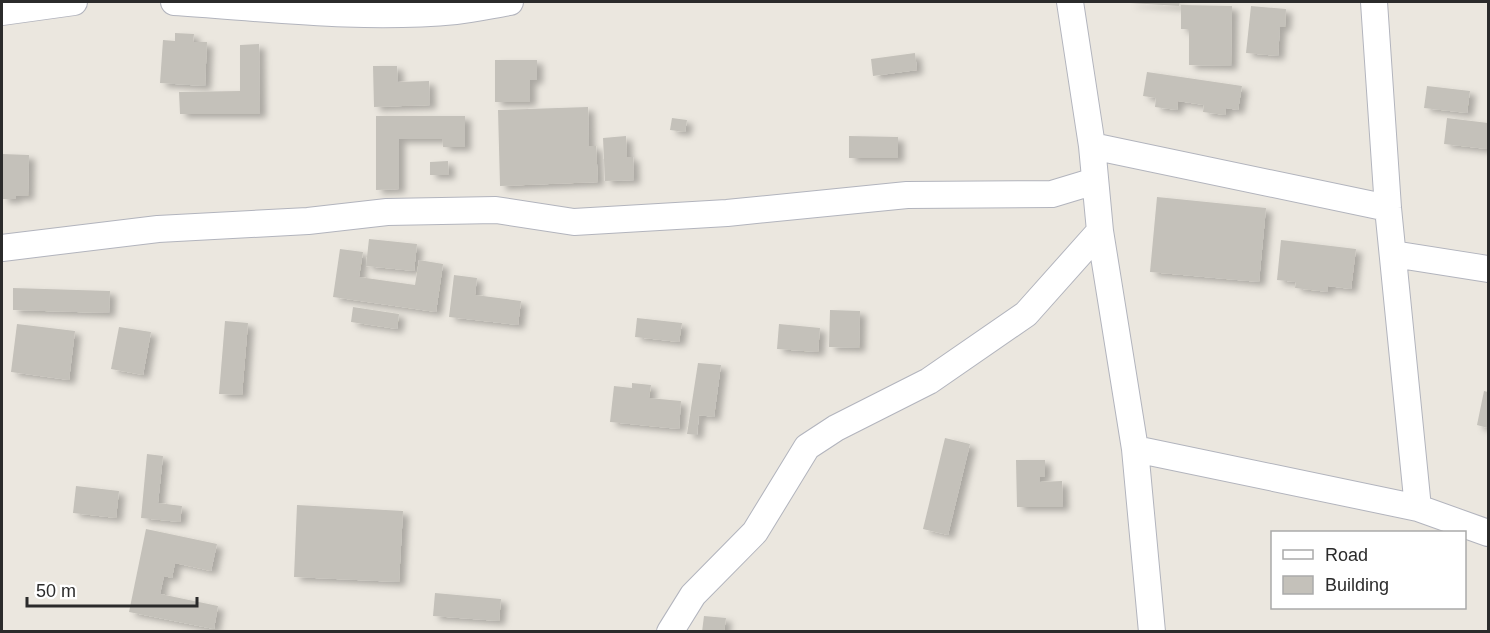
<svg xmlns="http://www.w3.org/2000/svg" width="1490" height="633" viewBox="0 0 1490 633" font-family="Helvetica,sans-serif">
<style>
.building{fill:#c4c1ba;filter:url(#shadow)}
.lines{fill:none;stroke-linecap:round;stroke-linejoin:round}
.minor-casing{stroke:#b2b4bd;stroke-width:28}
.minor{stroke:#fff;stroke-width:26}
</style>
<defs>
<filter id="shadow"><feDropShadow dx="6" dy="4" stdDeviation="3" flood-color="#0004"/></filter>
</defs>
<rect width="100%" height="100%" fill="#ebe7df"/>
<!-- building -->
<path class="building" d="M1130 2H1180L1179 6 1130 3Z
M1181 5 1232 6 1231 66 1189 65V29H1181Z
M1251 6 1286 9 1285 27H1280L1278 56 1246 53Z
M175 33 194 34 193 42H207L205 86 160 83 163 40 175 41Z
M259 44 260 114H180L179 92 240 91V45Z
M915 53 917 70 873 76 871 59Z
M495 60H537V80H530V102H495Z
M373 66H397L398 82 429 81 430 105 374 107Z
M1147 72 1242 86 1238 110 1226 108 1225 115 1203 112 1204 105 1178 101 1177 110 1155 107 1156 98 1143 96Z
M1427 86 1470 91 1467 113 1424 108Z
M588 107 589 146H596L598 182 500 186 498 110Z
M376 116H465V147H443L442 139H399V189L376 190Z
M672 118 687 120 685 132 670 130Z
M1447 118 1488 123 1487 149 1444 144Z
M626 136 627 157H633L634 180 605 181 603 138Z
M849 136 898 137V158H849Z
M2 154 29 155 28 196H16V199H2Z
M448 161 449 175H430V162Z
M1157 197 1266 208 1259 282 1150 272Z
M369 239 417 244 414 271 366 266Z
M1281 240 1356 249 1351 289 1328 286V292L1295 288 1296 282 1277 280Z
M340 249 363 252 359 277 415 285 419 260 443 264 436 312 333 297Z
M454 275 477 278 475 295 521 301 518 325 449 317Z
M13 288 110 291 109 313 13 310Z
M353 307 399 314 397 329 351 322Z
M830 310 860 311 859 348 829 347Z
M637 318 682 323 679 342 635 337Z
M225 321 248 323 242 395 219 394Z
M17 324 75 331 69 380 11 372Z
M779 324 820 328 818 352 777 349Z
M119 327 151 332 143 375 111 369Z
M698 363 721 365 714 417 699 415 697 435 687 434Z
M632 383 651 385 649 398 681 401 679 429 610 422 614 386 632 388Z
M1484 391 1488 392V428L1477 425Z
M945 438 970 444 948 535 923 529Z
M147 454 163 456 158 503 182 506 180 522 141 518Z
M1016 460H1045V477H1040V482L1062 481 1063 507H1017Z
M76 486 119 491 116 518 73 513Z
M297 505 403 511 399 582 294 577Z
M146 529 217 544 211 571 175 563 172 578 164 576 160 594 218 606 214 629 129 612Z
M435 593 501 599 499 621 433 616Z
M704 616 726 618 724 632H702Z"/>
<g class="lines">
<defs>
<path id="minor" d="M174 2C267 8 362 20 456 11 474 9 492 5 510 2
M1070 2 1092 146 1100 231 1135 449 1152 632
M1374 2 1388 208 1418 508
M2 12 74 2
M1092 146 1388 208
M2 248 158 229 308 221 387 212 496 210 574 222 727 213 907 195 1052 194 1095 181
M1393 254 1488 269
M1135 449 1418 508 1488 533
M670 632 693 595 755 532 807 447 836 428 929 381 1026 314 1100 231"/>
</defs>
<!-- minor casing -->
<use href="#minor" class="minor-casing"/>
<!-- minor -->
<use href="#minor" class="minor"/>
</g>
<!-- border -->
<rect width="1490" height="633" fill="none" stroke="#2b2b2b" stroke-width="6"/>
<!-- legend -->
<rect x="1271" y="531" width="195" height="78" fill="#ffffff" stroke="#aaaaaa" stroke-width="1.5"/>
<rect x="1283" y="550" width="30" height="9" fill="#ffffff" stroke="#aaaaaa" stroke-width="1.5"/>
<text x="1325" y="561" font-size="18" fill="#2b2b2b">Road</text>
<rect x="1283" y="576" width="30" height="18" fill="#c4c1ba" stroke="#aaaaaa" stroke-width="1.5"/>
<text x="1325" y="591" font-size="18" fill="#2b2b2b">Building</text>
<!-- scale -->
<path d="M27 597v9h170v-9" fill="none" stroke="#2b2b2b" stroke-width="3"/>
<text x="36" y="597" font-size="18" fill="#2b2b2b" stroke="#ffffff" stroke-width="4.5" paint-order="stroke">50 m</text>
</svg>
